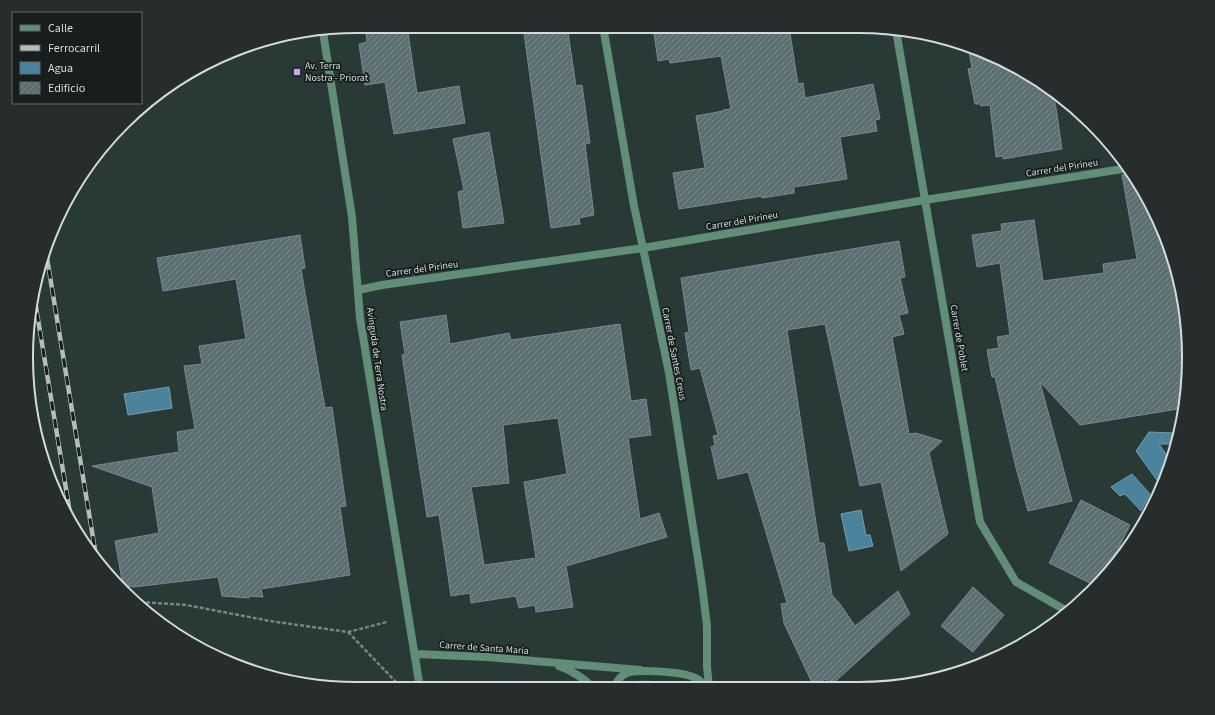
<svg xmlns="http://www.w3.org/2000/svg" width="1215" height="715" viewBox="0 0 1215 715" font-family="'Source Sans 3',sans-serif">
<style>
.garden{fill:url(#garden-furrows)}
.water{fill:#4b829c;stroke:#749daf}
.building{fill:url(#building-hatch);stroke:#778a8d;fill-rule:evenodd}
.lines{fill:none;stroke-linecap:round;stroke-linejoin:round}
.path{stroke:#798684;stroke-width:2.5;stroke-dasharray:4 2;stroke-linecap:butt}
.minor{stroke:#628d77;stroke-width:8}
.rail-casing{stroke:#b3bebc;stroke-width:4.5}
.rail{stroke:#171e1d;stroke-width:3;stroke-dasharray:9;stroke-linecap:butt}
.poi-dot{fill:#c1a8f3;stroke:#171e1d;stroke-width:1.5}
.labels{text-anchor:middle;dominant-baseline:central;stroke-width:3.5;stroke-linejoin:round;paint-order:stroke}
.poi-label{font-size:10px;fill:#d2dcdb;stroke:#171e1d;text-anchor:start}
.street-label{font-size:10px;fill:#d2dcdb;stroke:#171e1d}
.rim{fill:none;stroke:#d2dcdb;stroke-width:2}
</style>
<defs>
<pattern id="garden-furrows" width="10" height="10" patternUnits="userSpaceOnUse"><rect width="10" height="10" fill="#36522d"/><path d="M-1 1l2-2M0 10L10 0M9 11l2-2" fill="none" stroke="#526a4b"/></pattern>
<pattern id="building-hatch" width="6" height="6" patternUnits="userSpaceOnUse"><rect width="6" height="6" fill="#5b6e71"/><path d="M-1 1l2-2M0 6l6-6M5 7l2-2" fill="none" stroke="#79898b"/></pattern>
</defs>
<rect width="100%" height="100%" fill="#283936"/>
<!-- garden -->
<path class="garden" d="M642 680 680 683 688 688H625L633 682Z"/>
<!-- water -->
<path class="water" d="M169 387 172 408 128 415 124 394Z
M1149 432 1173 433V444H1159L1171 461 1165 479 1159 483 1136 451Z
M1132 474 1150 494 1141 511 1125 494 1120 496 1111 487Z
M861 510 866 535H870L873 546 849 551 841 514Z"/>
<!-- building -->
<path class="building" d="M365 26H407L417 93 459 86 465 123 394 134 385 82 365 85 359 44 367 42Z
M523 26H567L576 86 582 85 590 143 585 144 594 215 579 218 580 224 551 228Z
M653 26 752 27V30L789 27 798 84 803 83 805 98 873 84 880 119 875 120 877 131 840 137 847 179 794 187V193L762 198V196L679 209 673 173 705 168 696 116 723 111V110L731 109 721 56 670 63 669 59 658 61Z
M968 46 1041 82 1052 90 1056 108 1062 149 1003 159V156L996 157 990 105 981 106 980 104H975L968 69 972 68Z
M489 132 504 223 463 228 458 192 464 190 453 139Z
M1132 172 1164 230 1183 293 1189 357 1184 408 1080 425 1040 382 1072 501 1028 511 1016 468 995 377H992L987 350 999 348 997 337 1010 335 1000 263 977 267 972 235 1002 231 1001 224 1034 220 1043 281 1104 273 1103 264 1137 259 1122 175Z
M300 235 305 268 301 269 316 357 325 408 332 407 346 506 340 507 350 575 261 589 263 597 249 596V598L222 596 218 577 134 587 123 586 115 541 159 533 152 487 92 466 179 452 177 432 195 429 184 366 202 364 199 346 246 339 236 279 163 291 157 258Z
M899 241 905 277 900 278 908 313 899 315 904 334 892 337 909 434 916 433 942 441 929 453 948 534 901 571 881 482 860 486 825 324 787 330 819 543H824L832 595 840 604 855 626 898 591 910 614 829 687 826 679 813 685 784 623 781 604 787 603 748 472 718 479 711 447 715 445 713 436 718 435 700 368 691 370 685 333 689 332 681 278Z
M446 315 450 344 509 333 511 340 620 324 631 401 646 399 651 435 628 438 640 519 659 513 667 537 566 566 573 607 536 612 535 605 519 608 516 596 471 603 470 593 451 596 439 515 427 517 402 355 405 354 400 322ZM558 418 567 474 524 482 536 558 484 565 471 487 509 483 503 425Z
M1081 500 1130 525 1104 577 1096 586 1049 563Z
M973 587 1004 615 973 652 941 626Z"/>
<g class="lines">
<!-- path -->
<path class="path" d="M140 602 186 605 270 621 348 632 387 622
M348 632 396 682"/>
<!-- minor -->
<path class="minor" d="M603 26 634 206 643 248 669 373 702 585 707 626V666L709 688
M896 30 980 522 1016 582 1067 611
M323 32 352 217 360 318 420 688
M358 290 382 285 643 248 925 200 1129 168
M415 654 487 657 640 670
M559 666C571 670 585 679 593 688
M614 688C616 683 619 677 625 674 634 668 682 672 693 677 699 679 703 683 707 688"/>
<defs>
<path id="rail" d="M46 252 97 562
M34 295 70 513"/>
</defs>
<!-- rail casing -->
<use href="#rail" class="rail-casing"/>
<!-- rail -->
<use href="#rail" class="rail"/>
</g>
<!-- markers -->
<rect class="poi-dot" x="293" y="68" width="8" height="8" rx="2"/>
<g class="labels">
<!-- poi labels -->
<g class="poi-label">
<text x="305" y="66">Av. Terra<tspan x="305" dy="12">Nostra - Priorat</tspan></text>
</g>
<!-- street labels -->
<g class="street-label">
<text transform="translate(1062 168) rotate(-9)">Carrer del Pirineu</text>
<text transform="translate(742 221) rotate(-10)">Carrer del Pirineu</text>
<text transform="translate(422 269) rotate(-8)">Carrer del Pirineu</text>
<text transform="translate(959 338) rotate(80)">Carrer de Poblet</text>
<text transform="translate(674 354) rotate(79)">Carrer de Santes Creus</text>
<text transform="translate(377 359) rotate(82)">Avinguda de Terra Nostra</text>
<text transform="translate(484 648) rotate(4)">Carrer de Santa Maria</text>
</g>
</g>
<!-- crop -->
<path d="M0 0H1215V715H0ZM357 33H858A324 324 0 0 1 1182 357V358A324 324 0 0 1 858 682H357A324 324 0 0 1 33 358V357A324 324 0 0 1 357 33Z" fill="#262d2c" fill-rule="evenodd"/>
<path class="rim" d="M357 33H858A324 324 0 0 1 1182 357V358A324 324 0 0 1 858 682H357A324 324 0 0 1 33 358V357A324 324 0 0 1 357 33Z"/>
<!-- legend -->
<rect x="12" y="12" width="130" height="92" fill="#171e1d" stroke="#626a69"/>
<rect x="20" y="25" width="20" height="6" fill="#628d77" stroke="#626a69"/>
<text x="48" y="32" font-size="12" fill="#d2dcdb">Calle</text>
<rect x="20" y="45" width="20" height="6" fill="#b3bebc" stroke="#626a69"/>
<text x="48" y="52" font-size="12" fill="#d2dcdb">Ferrocarril</text>
<rect x="20" y="62" width="20" height="12" fill="#4b829c" stroke="#626a69"/>
<text x="48" y="72" font-size="12" fill="#d2dcdb">Agua</text>
<rect x="20" y="82" width="20" height="12" fill="url(#building-hatch)" stroke="#626a69"/>
<text x="48" y="92" font-size="12" fill="#d2dcdb">Edificio</text>
</svg>
